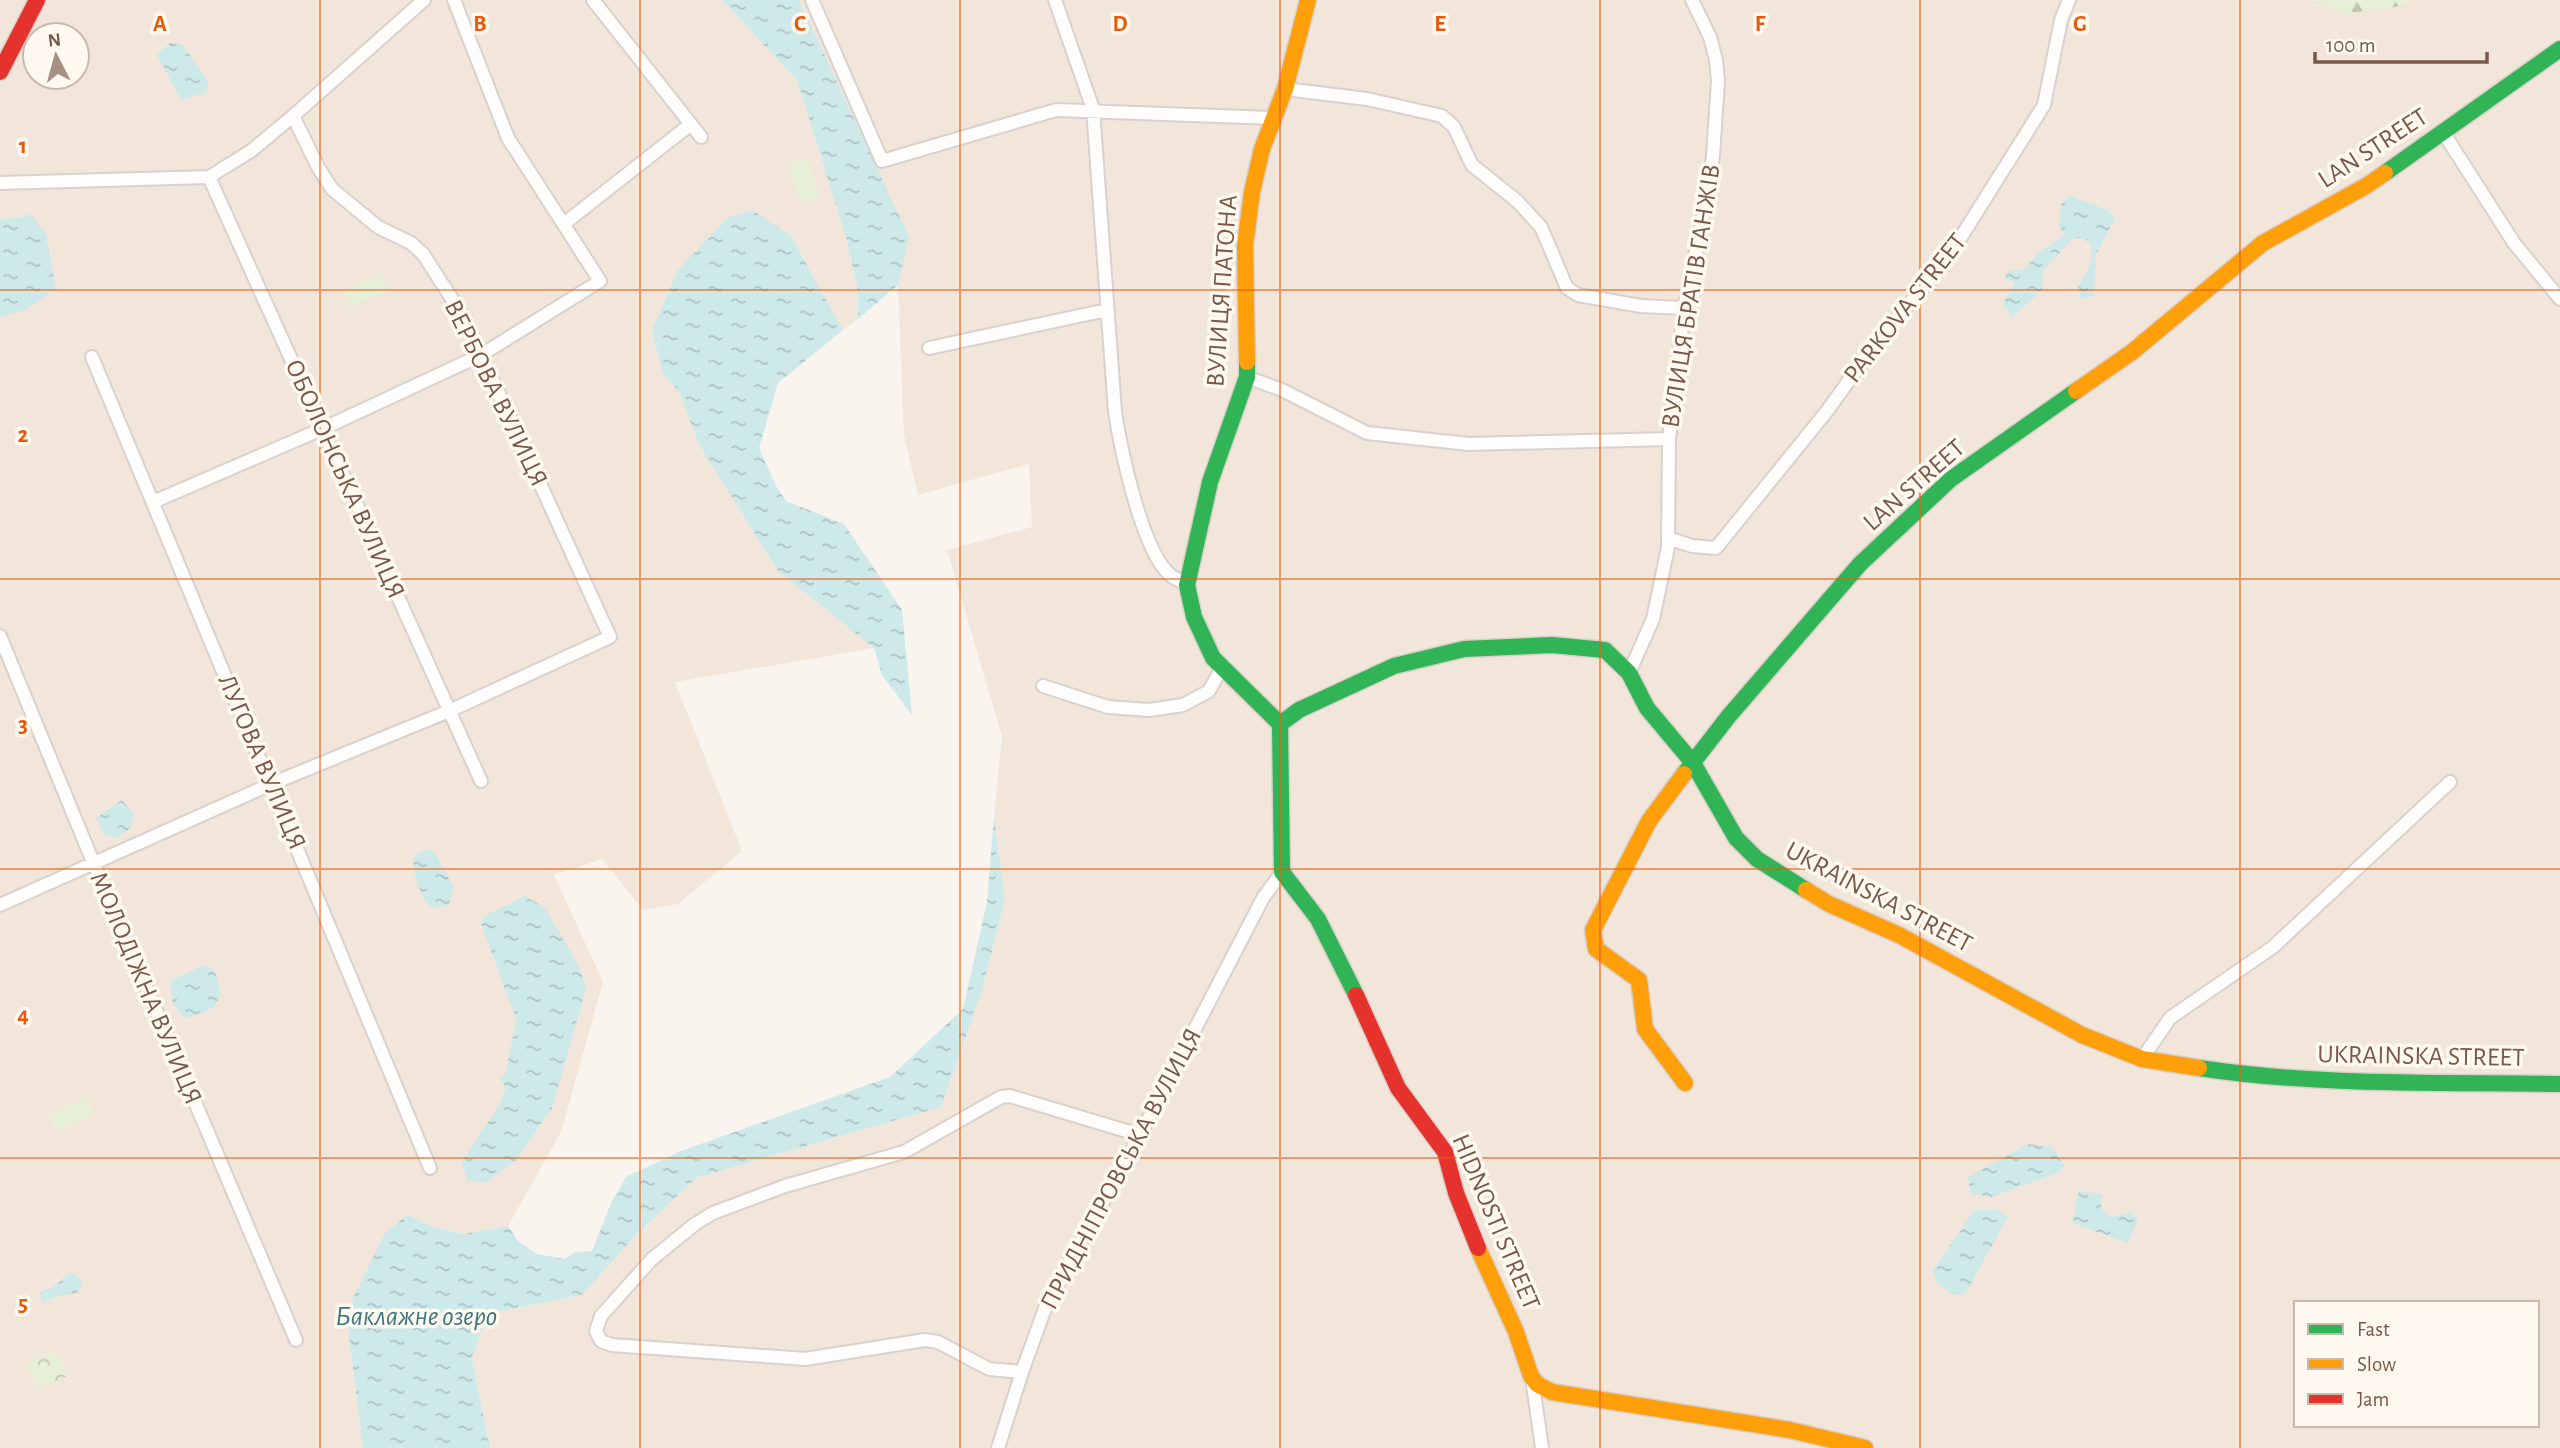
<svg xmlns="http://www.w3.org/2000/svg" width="2560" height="1448" viewBox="0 0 2560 1448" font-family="'Alegreya Sans',sans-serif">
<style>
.residential{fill:#f2e6db;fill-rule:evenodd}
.grass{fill:#e6f0d7}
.forest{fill:url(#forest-firs)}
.park{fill:url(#park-crowns)}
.water{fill:url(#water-ripples)}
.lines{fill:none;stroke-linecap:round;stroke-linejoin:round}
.street-casing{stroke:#d8d1cc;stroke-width:16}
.fast-casing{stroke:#d9cfc9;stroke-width:19}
.slow-casing{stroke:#d9cfc9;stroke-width:19}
.jam-casing{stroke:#d9cfc9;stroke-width:19}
.street{stroke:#fefdfc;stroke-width:12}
.fast{stroke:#30b455;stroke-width:16}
.slow{stroke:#ff9f0a;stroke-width:16}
.jam{stroke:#e5322d;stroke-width:16}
.grid{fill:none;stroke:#e8590c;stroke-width:2;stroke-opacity:0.55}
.labels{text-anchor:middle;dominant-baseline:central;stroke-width:7;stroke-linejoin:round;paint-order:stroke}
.street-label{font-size:26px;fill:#7a594a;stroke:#fff9f0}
.water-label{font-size:28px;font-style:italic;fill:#3c777f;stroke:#fff9f0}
.grid-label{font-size:23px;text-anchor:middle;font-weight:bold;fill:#e8590c;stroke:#fff9f0;stroke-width:7;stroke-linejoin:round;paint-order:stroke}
</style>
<defs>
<pattern id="forest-firs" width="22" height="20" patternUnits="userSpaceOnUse" patternTransform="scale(1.75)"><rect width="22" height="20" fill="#e6f0d7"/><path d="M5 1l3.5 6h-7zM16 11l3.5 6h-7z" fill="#bfc5b0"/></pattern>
<pattern id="park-crowns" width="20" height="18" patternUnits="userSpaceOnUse" patternTransform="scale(1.75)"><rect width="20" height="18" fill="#e6f0d7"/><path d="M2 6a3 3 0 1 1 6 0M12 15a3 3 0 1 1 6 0" fill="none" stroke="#bfc5b0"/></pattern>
<pattern id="water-ripples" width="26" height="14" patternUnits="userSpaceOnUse" patternTransform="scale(1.75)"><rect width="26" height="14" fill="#cee9ea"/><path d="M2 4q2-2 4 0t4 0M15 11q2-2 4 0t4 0" fill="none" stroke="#acc0c0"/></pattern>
</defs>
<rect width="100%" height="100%" fill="#f9f4ee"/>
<!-- residential -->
<path class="residential" d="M0 0H722L797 80 847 241 858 291V319L843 330 791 236 702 246 677 271 652 333 663 374 680 393 698 443 778 571 874 648 675 682 742 851 678 904 643 910 602 859 554 875 603 982 561 1132 508 1226 465 1234 434 1227 407 1215 348 1329 363 1448H0ZM35 35H77V77H35Z
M799 0H2560V1448H490L472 1359 487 1314 582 1295 634 1237 696 1178 941 1107 982 991 1005 900 994 816 1002 736 947 550 1032 527 1029 464 918 495 904 435 898 285 908 237ZM2296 1303H2537V1425H2296Z"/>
<!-- grass -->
<path class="grass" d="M808 158 819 199 800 204 789 163Z
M381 274 389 290 350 307 343 291Z
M87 1098 94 1115 56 1130 49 1114Z"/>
<!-- forest -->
<path class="forest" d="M2310 0H2410L2396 7 2348 13Z"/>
<!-- park -->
<path class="park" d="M56 1351 67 1376 38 1389 27 1364Z"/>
<!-- water -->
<path class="water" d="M722 0H799L909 237 898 285 858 319V291L847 241 797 80Z
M170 43 183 45 208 81 207 92 181 100 157 55Z
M2070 195C2085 204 2104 204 2115 218L2095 256 2096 267 2093 296 2081 300 2078 286C2087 273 2096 257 2089 241L2075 237 2043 270 2042 290 2012 318 2003 304 2015 282 2004 279 2009 271 2025 269 2038 253 2065 234 2059 226 2061 204Z
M752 210 791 236 843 330 778 383 759 448 776 486 786 501 844 524 902 610 912 715 882 675 874 648 778 571 698 443 680 393 663 374 652 332 677 271 727 218Z
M32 215 46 234 56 289 25 310 0 317V220Z
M122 800 134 814 130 828 117 838 104 834 96 818Z
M994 816 1005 900 982 991 941 1107 696 1178 634 1237 582 1295 487 1314 472 1359 490 1448H363L348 1329 353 1298 385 1233 407 1215 434 1227 465 1234 508 1226 518 1241 537 1254 564 1259 576 1252 592 1251 612 1201 626 1177 681 1151 890 1077 963 1009 987 902Z
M428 849 434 851 453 886 449 904C444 906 438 909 432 907 421 902 410 866 414 855Z
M525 896 545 908 579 966 586 989 552 1108 516 1160 486 1183 467 1181 462 1161 499 1106 506 1088 500 1078 506 1072 516 1019 481 924 484 916Z
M202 966 214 969C227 1004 216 1010 184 1018L173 1004 170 981Z
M2028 1144 2053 1147 2064 1166 2060 1172 1991 1197 1971 1194 1968 1177Z
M2079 1191 2102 1194 2101 1209 2110 1217 2131 1212 2138 1219 2128 1243 2072 1223Z
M1974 1210H1998L2008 1217 1965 1294 1954 1295 1937 1283 1933 1271Z
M73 1273 81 1279 82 1284 77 1293 58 1296 44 1302 41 1300 40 1292C45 1289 51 1289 56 1285 63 1279 63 1275 73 1273Z"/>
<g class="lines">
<defs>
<path id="street" d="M593 0 701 137
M812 0 882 161 1056 110 1274 118
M1055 0 1093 109 1115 412C1121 450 1141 546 1168 573 1173 578 1181 581 1187 585
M1285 89 1367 99 1442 116 1454 127 1472 165 1517 201 1541 227 1567 288 1578 295 1641 306 1684 308
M2443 132 2514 243 2560 299
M209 177 481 781
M0 183 209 177 251 151 293 116 424 0
M565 223 691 124
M929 348 1107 310
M92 357 430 1168
M1247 377 1282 390 1367 433 1469 444 1669 439
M153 502 322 429 481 355 600 281 508 138 454 0
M1668 538 1692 546 1716 548 1827 411 1881 336 1944 264 2044 105 2061 20 2069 0
M0 636 93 862 296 1340
M1629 673 1653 619 1668 547 1669 439 1684 308 1700 233 1713 156 1718 81 1716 60 1710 37 1692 0
M1043 686 1108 707 1149 710 1183 705 1209 691 1222 667
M0 905 271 784 449 711 610 637 465 319 423 254 411 243 378 227 332 189 318 167 293 116
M2142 1059 2170 1018 2273 947 2450 782
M1022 1372 989 1369 938 1342 925 1340 805 1359 612 1345 601 1341 596 1331 601 1316 652 1259 695 1224 713 1213 785 1186 904 1152 1001 1097 1010 1096 1140 1135
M1532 1378 1542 1448
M998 1448 1022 1372 1047 1303 1140 1135 1263 898 1282 872"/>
<path id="fast" d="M2385 173 2560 49
M1247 362V377L1210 482 1187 585 1194 617 1213 658 1280 724 1282 872 1318 919 1356 995
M1280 724 1299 710 1394 666 1464 649 1552 645 1605 650 1629 673 1647 708 1693 763 1736 838 1757 859 1806 890
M1684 774 1728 717 1860 564 1951 479 2076 391
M2199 1068C2318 1086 2440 1082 2560 1084"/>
<path id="slow" d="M1247 362 1245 246 1252 192 1262 149 1285 89 1308 0
M2076 391 2132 352 2263 243 2366 186 2385 173
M1684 774 1649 821 1593 930 1596 949 1639 980 1645 1029 1685 1083
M1806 890 1829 904 1899 935 2082 1035 2142 1059 2199 1068
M1478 1248 1516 1332 1531 1376 1537 1384 1552 1392 1790 1430 1865 1448"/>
<path id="jam" d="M0 72 37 0
M1356 995 1398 1088 1445 1152 1456 1193 1478 1248"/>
</defs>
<!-- street casing -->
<use href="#street" class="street-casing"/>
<!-- fast casing -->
<use href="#fast" class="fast-casing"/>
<!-- slow casing -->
<use href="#slow" class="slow-casing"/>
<!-- jam casing -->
<use href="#jam" class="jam-casing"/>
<!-- street -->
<use href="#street" class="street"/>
<!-- fast -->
<use href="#fast" class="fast"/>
<!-- slow -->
<use href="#slow" class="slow"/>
<!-- jam -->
<use href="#jam" class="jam"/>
</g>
<!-- grid -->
<path class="grid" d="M320 0V1448M640 0V1448M960 0V1448M1280 0V1448M1600 0V1448M1920 0V1448M2240 0V1448M0 290H2560M0 579H2560M0 869H2560M0 1158H2560"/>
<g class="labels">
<!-- street labels -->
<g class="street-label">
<text transform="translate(2373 148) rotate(-33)">LAN STREET</text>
<text transform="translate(1222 291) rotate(-86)">ВУЛИЦЯ ПАТОНА</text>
<text transform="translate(1691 296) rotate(-81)">ВУЛИЦЯ БРАТІВ ГАНЖІВ</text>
<text transform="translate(1905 308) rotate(-52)">PARKOVA STREET</text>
<text transform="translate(496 393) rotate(64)">ВЕРБОВА ВУЛИЦЯ</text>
<text transform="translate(345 479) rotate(66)">ОБОЛОНСЬКА ВУЛИЦЯ</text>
<text transform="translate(1914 485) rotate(-41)">LAN STREET</text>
<text transform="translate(262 762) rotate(67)">ЛУГОВА ВУЛИЦЯ</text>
<text transform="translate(1879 897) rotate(28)">UKRAINSKA STREET</text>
<text transform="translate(146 988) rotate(67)">МОЛОДІЖНА ВУЛИЦЯ</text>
<text transform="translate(2421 1056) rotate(1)">UKRAINSKA STREET</text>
<text transform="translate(1121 1169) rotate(-62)">ПРИДНІПРОВСЬКА ВУЛИЦЯ</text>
<text transform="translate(1496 1222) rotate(67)">HIDNOSTI STREET</text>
</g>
<!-- water labels -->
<g class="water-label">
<text x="416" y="1317">Баклажне озеро</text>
</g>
</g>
<g class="grid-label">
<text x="160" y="31">A</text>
<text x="480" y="31">B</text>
<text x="800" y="31">C</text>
<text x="1120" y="31">D</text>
<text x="1440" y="31">E</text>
<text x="1760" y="31">F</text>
<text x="2080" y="31">G</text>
<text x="23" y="153">1</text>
<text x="23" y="442">2</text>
<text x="23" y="732">3</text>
<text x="23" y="1022">4</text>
<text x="23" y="1311">5</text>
</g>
<!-- legend -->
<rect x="2294" y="1301" width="245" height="126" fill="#fff9f0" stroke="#cab9ae" stroke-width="2"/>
<rect x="2308" y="1324" width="35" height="10" fill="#30b455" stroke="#cab9ae" stroke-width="2"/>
<text x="2357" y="1336" font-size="21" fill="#7a594a">Fast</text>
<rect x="2308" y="1359" width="35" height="10" fill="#ff9f0a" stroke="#cab9ae" stroke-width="2"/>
<text x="2357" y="1371" font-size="21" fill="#7a594a">Slow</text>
<rect x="2308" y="1394" width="35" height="10" fill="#e5322d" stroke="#cab9ae" stroke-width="2"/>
<text x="2357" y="1406" font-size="21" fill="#7a594a">Jam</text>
<!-- north arrow -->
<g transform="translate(56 56) rotate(354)"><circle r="33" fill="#fff9f0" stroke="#cab9ae" stroke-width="2"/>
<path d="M0-5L12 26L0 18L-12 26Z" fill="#a68f83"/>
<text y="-10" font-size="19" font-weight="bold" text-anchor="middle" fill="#7a594a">N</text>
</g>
<!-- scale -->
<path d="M2315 52v10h172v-10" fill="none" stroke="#7a594a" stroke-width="3.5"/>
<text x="2326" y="52" font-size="21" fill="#7a594a" stroke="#fff9f0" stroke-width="5" paint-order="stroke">100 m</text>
</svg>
